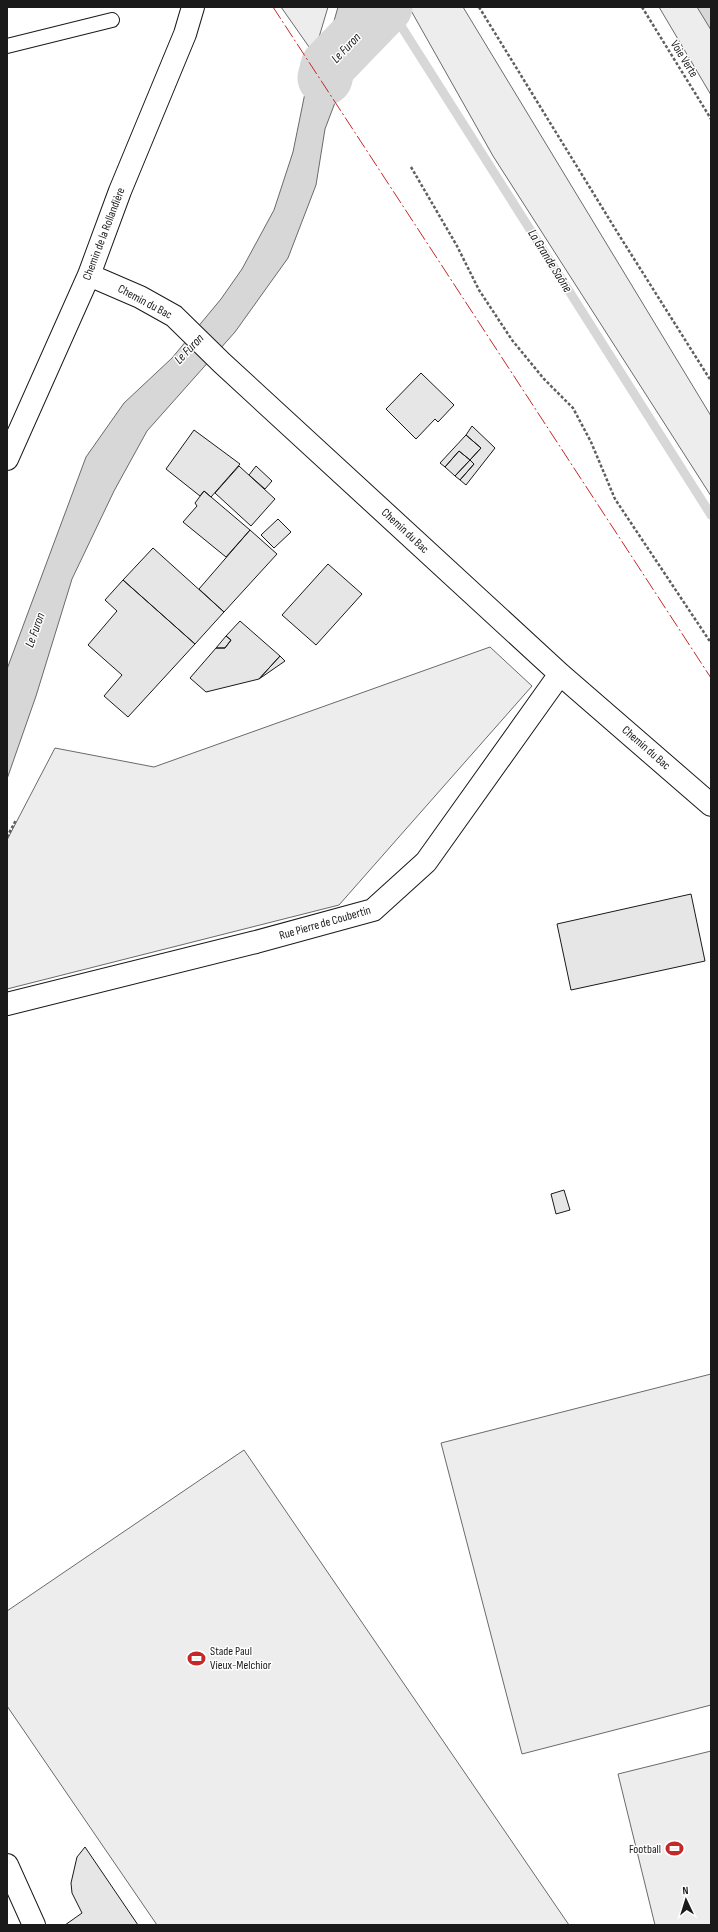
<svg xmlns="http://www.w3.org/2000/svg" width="718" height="1932" viewBox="0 0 718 1932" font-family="'Sofia Sans Condensed',sans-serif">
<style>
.green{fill:#ededed;stroke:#6a6a6a}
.water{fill:#d7d7d7;stroke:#6a6a6a}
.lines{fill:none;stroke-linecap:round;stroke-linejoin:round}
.stream{stroke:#d7d7d7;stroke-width:9}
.river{stroke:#d7d7d7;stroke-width:55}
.building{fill:#e6e6e6;stroke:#1a1a1a}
.lane-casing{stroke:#1a1a1a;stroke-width:16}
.street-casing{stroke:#1a1a1a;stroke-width:24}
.path{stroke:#5f5f5f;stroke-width:2.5;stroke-dasharray:3 2;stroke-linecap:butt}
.lane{stroke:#fff;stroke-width:14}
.street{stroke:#fff;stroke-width:22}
.power{stroke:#c62828;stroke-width:1;stroke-dasharray:14 3 2 3;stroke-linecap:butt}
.labels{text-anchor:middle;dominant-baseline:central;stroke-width:3;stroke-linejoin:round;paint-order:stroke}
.street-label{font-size:12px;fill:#1a1a1a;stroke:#fff}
.poi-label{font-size:12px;fill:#1a1a1a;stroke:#fff;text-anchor:start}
.water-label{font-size:13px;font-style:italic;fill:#1a1a1a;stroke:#fff}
</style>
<rect width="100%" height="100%" fill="#fff"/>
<!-- green -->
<path class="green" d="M281 7H328L314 54Z
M409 7H463L711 416V496L493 156Z
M659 7H711V95Z
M490 647 532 686 339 905 7 989V840L55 748 154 767Z
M711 1374V1705L522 1754 441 1443Z
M244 1450 569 1925H157L7 1706V1611Z
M711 1751V1925H655L618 1774Z"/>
<!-- water -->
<path class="water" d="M338 7H360L384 35 347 71 325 129 316 185 288 258 235 332 147 431 114 491 72 579 36 696 7 779V669L86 457 124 403 172 358 221 299 242 269 274 210 293 152 306 88 328 42Z
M697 7H711V30Z"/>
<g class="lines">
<!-- stream -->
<path class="stream" d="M389 7 711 515"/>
<!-- river -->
<path class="river" d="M325 78 328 66 385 7"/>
</g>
<!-- building -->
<path class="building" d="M421 373 454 405 438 422 435 419 416 439 386 409Z
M472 426 495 448 466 485 460 480 474 464 470 460 481 448 466 435Z
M194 430 240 464 211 497 204 491 200 496 166 469Z
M466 435 481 448 470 460 459 451 445 467 440 463Z
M459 451 470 460 455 476 445 467Z
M470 460 474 464 460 480 455 476Z
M239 466 275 499 251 526 215 493Z
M256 466 272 481 265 489 249 475Z
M204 491 250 530 226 557 183 522 197 506 195 503Z
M278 519 291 532 274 548 261 535Z
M250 530 277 554 224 612 199 589Z
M153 548 224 612 195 644 123 580Z
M328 564 362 594 316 645 282 615Z
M123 580 195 644 128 717 104 696 122 675 88 645 117 611 105 600Z
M240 621 280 656 259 679 206 692 190 678 216 648H225L231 640 226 636Z
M226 636 231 640 225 648H216Z
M280 656 285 661 259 679Z
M691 894 705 961 571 990 557 924Z
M564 1190 570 1210 556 1214 551 1194Z
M85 1847 138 1925H65L82 1913 72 1893 71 1883 77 1857Z"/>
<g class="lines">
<defs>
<path id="lane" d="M7 46 112 20"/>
<path id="street" d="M89 275 140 297 174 316 222 363 560 674 711 805
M7 459 89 275 120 191 185 34 193 7
M7 1004 256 942 373 910 426 862 560 674
M7 1865 34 1925"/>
</defs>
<!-- lane casing -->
<use href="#lane" class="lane-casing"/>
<!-- street casing -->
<use href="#street" class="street-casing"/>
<!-- path -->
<path class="path" d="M479 7 619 235 711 381
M642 7 711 119
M411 167 457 246 479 290 512 340 544 379 573 408 591 442 615 499 711 643
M7 837 16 820"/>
<!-- lane -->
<use href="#lane" class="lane"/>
<!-- street -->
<use href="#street" class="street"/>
<!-- power -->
<path class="power" d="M273 7 711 678"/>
</g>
<!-- icons -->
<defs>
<symbol id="stadium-bare" viewBox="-9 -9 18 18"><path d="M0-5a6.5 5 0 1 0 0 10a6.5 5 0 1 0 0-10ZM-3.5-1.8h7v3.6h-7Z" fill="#c62828" stroke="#fff" stroke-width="2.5" paint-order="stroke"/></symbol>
</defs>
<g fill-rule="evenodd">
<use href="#stadium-bare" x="184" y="1646" width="25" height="25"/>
<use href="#stadium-bare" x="662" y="1836" width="25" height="25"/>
</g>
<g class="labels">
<!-- street labels -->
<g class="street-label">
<text transform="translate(684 59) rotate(58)">Voie Verte</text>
<text transform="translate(104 234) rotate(-69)">Chemin de la Rollandière</text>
<text transform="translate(145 302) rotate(28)">Chemin du Bac</text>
<text transform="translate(405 531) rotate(43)">Chemin du Bac</text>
<text transform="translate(646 748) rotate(41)">Chemin du Bac</text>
<text transform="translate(325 923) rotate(-16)">Rue Pierre de Coubertin</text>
</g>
<!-- poi labels -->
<g class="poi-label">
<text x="210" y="1651">Stade Paul<tspan x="210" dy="14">Vieux-Melchior</tspan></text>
<text x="661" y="1849" text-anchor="end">Football</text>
</g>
<!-- water labels -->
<g class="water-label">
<text transform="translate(346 48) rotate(-46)">Le Furon</text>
<text transform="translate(550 261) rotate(58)">La Grande Saône</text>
<text transform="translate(189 349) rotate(-46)">Le Furon</text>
<text transform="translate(35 630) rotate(-70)">Le Furon</text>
</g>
</g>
<!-- border -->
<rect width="718" height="1932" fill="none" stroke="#1a1a1a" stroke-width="16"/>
<!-- north arrow -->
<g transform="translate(686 1900) rotate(356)" stroke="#ffffff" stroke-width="3" paint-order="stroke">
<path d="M0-3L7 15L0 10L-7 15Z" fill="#1a1a1a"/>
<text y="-6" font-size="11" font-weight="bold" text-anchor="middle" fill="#1a1a1a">N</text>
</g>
</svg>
